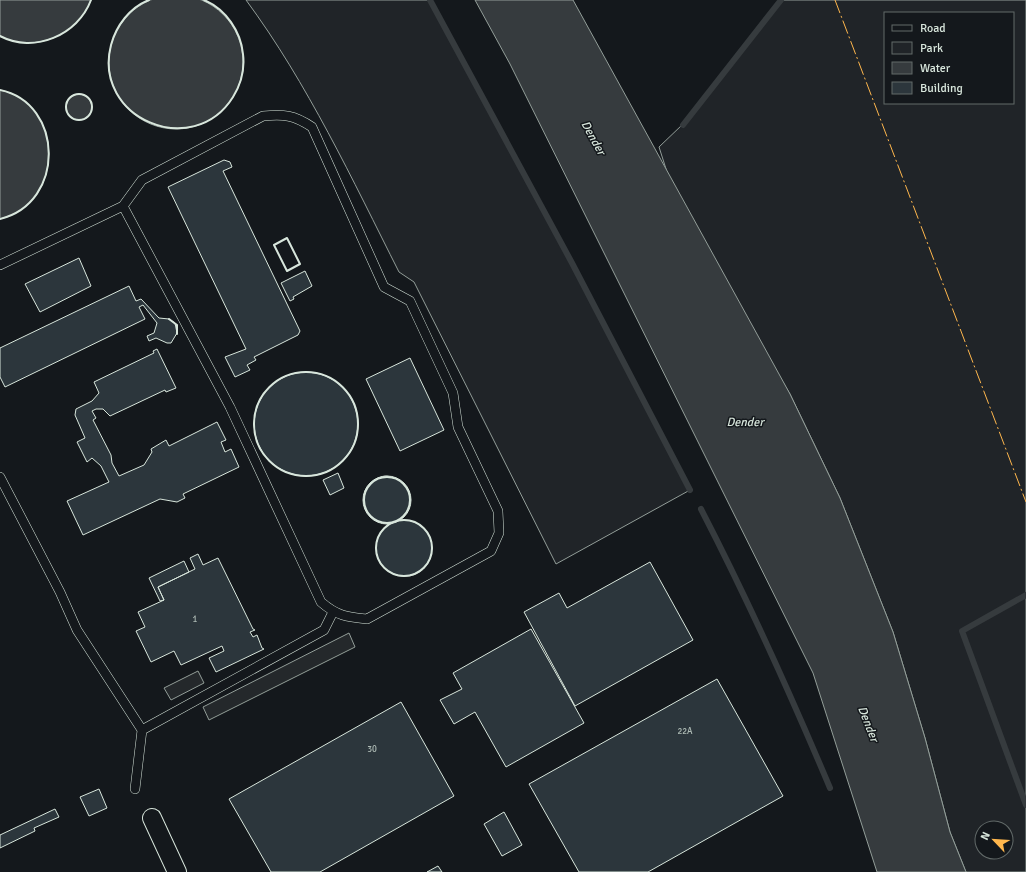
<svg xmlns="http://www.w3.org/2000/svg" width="1026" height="872" viewBox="0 0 1026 872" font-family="Signika,sans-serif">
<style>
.green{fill:#202428;stroke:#939e99;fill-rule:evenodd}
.parking{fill:#24282b;stroke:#939e99}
.water{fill:#363b3e;stroke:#939e99}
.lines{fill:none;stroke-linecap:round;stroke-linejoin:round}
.stream{stroke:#363b3e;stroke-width:6}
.building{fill:#2c363c;stroke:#d8e6dc}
.lane-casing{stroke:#d8e6dc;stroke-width:10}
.street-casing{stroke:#d8e6dc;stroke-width:20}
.lane{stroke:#14181c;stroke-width:9}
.street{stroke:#14181c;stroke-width:18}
.wall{stroke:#d8e6dc;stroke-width:2}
.power{stroke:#ffb74d;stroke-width:1;stroke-dasharray:14 3 2 3;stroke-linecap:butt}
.labels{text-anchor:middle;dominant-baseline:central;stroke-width:3;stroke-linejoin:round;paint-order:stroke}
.number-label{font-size:9px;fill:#adbab4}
.water-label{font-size:12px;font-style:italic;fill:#d8e6dc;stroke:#14181c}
</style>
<rect width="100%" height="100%" fill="#14181c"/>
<!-- green -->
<path class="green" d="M246 0H430L572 263 690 490 556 564 414 282 399 272C352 179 308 84 246 0Z
M781 0H1026V872H966L950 832 925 738 893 632 840 498 790 394 737 306 667 172 659 147 683 124ZM885 13H1013V103H885ZM982 828H1006V852H982Z"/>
<!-- parking -->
<path class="parking" d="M349 633 355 647 209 720 203 707Z
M198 671 204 683 171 700 164 688Z"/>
<!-- water -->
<path class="water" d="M109 62a67 67 0 1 1 134 0a67 67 0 1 1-134 0Z
M0 0H91C78 35 34 54 0 36Z
M475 0H573L790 394 840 498 893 632 925 738 950 832 966 872H877L813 673 510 64Z
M0 90C64 103 66 203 0 219Z
M66 107a13 13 0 1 1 26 0a13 13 0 1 1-26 0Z
M254 424a52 52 0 1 1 104 0a52 52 0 1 1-104 0Z
M385 476C411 477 418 508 397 521 443 515 442 580 401 576 394 575 388 572 383 566 370 551 378 532 393 523 359 526 352 482 385 476Z"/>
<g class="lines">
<!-- stream -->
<path class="stream" d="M430 0 572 263 690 490
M683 125 781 0
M701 509C748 600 790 693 830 788
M1026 595 962 631 1026 805"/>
</g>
<!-- building -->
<path class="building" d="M224 160 230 162 232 167 223 171 300 331 298 335 254 357 256 360 247 365 250 370 235 377 225 357 246 349 168 187Z
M79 258 91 286 40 312 25 284Z
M305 271 312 286 293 297 294 299 290 301 281 283Z
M129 286 136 301 141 299 159 318 169 319 175 323 177 333 171 343H167L156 338 149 341 147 336 154 333 157 323 143 305 139 307 145 319 5 387 0 377V348Z
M157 349 176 388 166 392 165 390 110 416 103 409H96L92 411 96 418 93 420 111 455 112 463 119 476 144 465 152 452 151 449 166 440 169 446 217 422 226 440 221 442 225 452 231 449 239 467 183 494 185 498 177 502 160 499 83 535 67 501 109 482 101 466 92 458 87 462 77 442 85 438 75 415 76 409 92 401 99 393 94 382 154 353 153 351Z
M410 358 444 430 400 451 366 379Z
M254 424a52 52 0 1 1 104 0a52 52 0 1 1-104 0Z
M338 473 344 488 330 495 323 480Z
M363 500a24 24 0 1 1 48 0a24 24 0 1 1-48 0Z
M376 548a28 28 0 1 1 56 0a28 28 0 1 1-56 0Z
M198 554 203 565 218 558 253 629 255 630 250 632 253 637 257 635 262 648 264 649 216 672 209 658 224 651 222 646 181 665 174 651 151 662 136 631 145 627 138 612 164 600 158 587 195 569 190 558Z
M184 561 189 572 158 587 164 600 160 601 149 578Z
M650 562 693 640 575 706 524 612 559 593 567 608Z
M531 629 584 723 506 767 475 712 454 724 440 700 462 689 453 673Z
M717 679 783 796 648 872H579L529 784Z
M401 702 454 796 320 872H271L229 799Z
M99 789 107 808 89 816 80 797Z
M55 809 59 817 34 828 35 831 0 848V835Z
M504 812 522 845 502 856 484 824Z
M438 866 442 872H427Z"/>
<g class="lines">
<defs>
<path id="lane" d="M0 265 123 206 142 180 263 116C284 114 294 115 312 127L384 287 410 301 453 393 458 427 498 511 499 533 491 551 367 619C347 617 337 616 321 602L230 407 123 206
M0 477 60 592 77 630 142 730 135 789
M142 730 324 630 333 612"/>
<path id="street" d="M152 818 177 872"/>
</defs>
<!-- lane casing -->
<use href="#lane" class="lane-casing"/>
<!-- street casing -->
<use href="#street" class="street-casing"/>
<!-- lane -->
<use href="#lane" class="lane"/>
<!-- street -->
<use href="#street" class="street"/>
<!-- wall -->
<path class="wall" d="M149 0C130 7 116 26 111 45 92 118 193 161 233 97 241 84 245 70 243 54 241 32 226 9 204 0
M0 36C34 54 78 35 91 0
M0 90C64 103 66 203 0 219
M66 107a13 13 0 1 1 26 0a13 13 0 1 1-26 0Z
M287 238 300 264 287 271 274 245Z
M169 319 177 325V334
M254 424a52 52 0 1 1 104 0a52 52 0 1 1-104 0Z
M364 500a23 23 0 1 1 46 0a23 23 0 1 1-46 0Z
M376 548a28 28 0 1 1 56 0a28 28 0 1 1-56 0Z"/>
<!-- power -->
<path class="power" d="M835 0 1026 502"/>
</g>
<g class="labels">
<!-- number labels -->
<g class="number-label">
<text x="195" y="619">1</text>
<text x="685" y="731">22A</text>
<text x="372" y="749">30</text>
</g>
<!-- water labels -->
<g class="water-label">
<text transform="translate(593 138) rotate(61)">Dender</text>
<text x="745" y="422">Dender</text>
<text transform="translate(868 724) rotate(69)">Dender</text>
</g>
</g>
<!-- legend -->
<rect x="884" y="12" width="130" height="92" fill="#14181c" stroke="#626a69"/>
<rect x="892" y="25" width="20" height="6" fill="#14181c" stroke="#626a69"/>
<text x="920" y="32" font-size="12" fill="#d8e6dc">Road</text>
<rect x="892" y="42" width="20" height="12" fill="#202428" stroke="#626a69"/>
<text x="920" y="52" font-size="12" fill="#d8e6dc">Park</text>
<rect x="892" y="62" width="20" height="12" fill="#363b3e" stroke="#626a69"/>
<text x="920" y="72" font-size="12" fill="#d8e6dc">Water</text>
<rect x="892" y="82" width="20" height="12" fill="#2c363c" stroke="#626a69"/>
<text x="920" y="92" font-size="12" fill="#d8e6dc">Building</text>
<!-- north arrow -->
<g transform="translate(994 840) rotate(295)"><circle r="19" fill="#14181c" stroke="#626a69"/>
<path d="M0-3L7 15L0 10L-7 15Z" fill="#ffb74d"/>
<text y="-6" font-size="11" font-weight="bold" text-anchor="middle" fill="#d8e6dc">N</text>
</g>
</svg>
